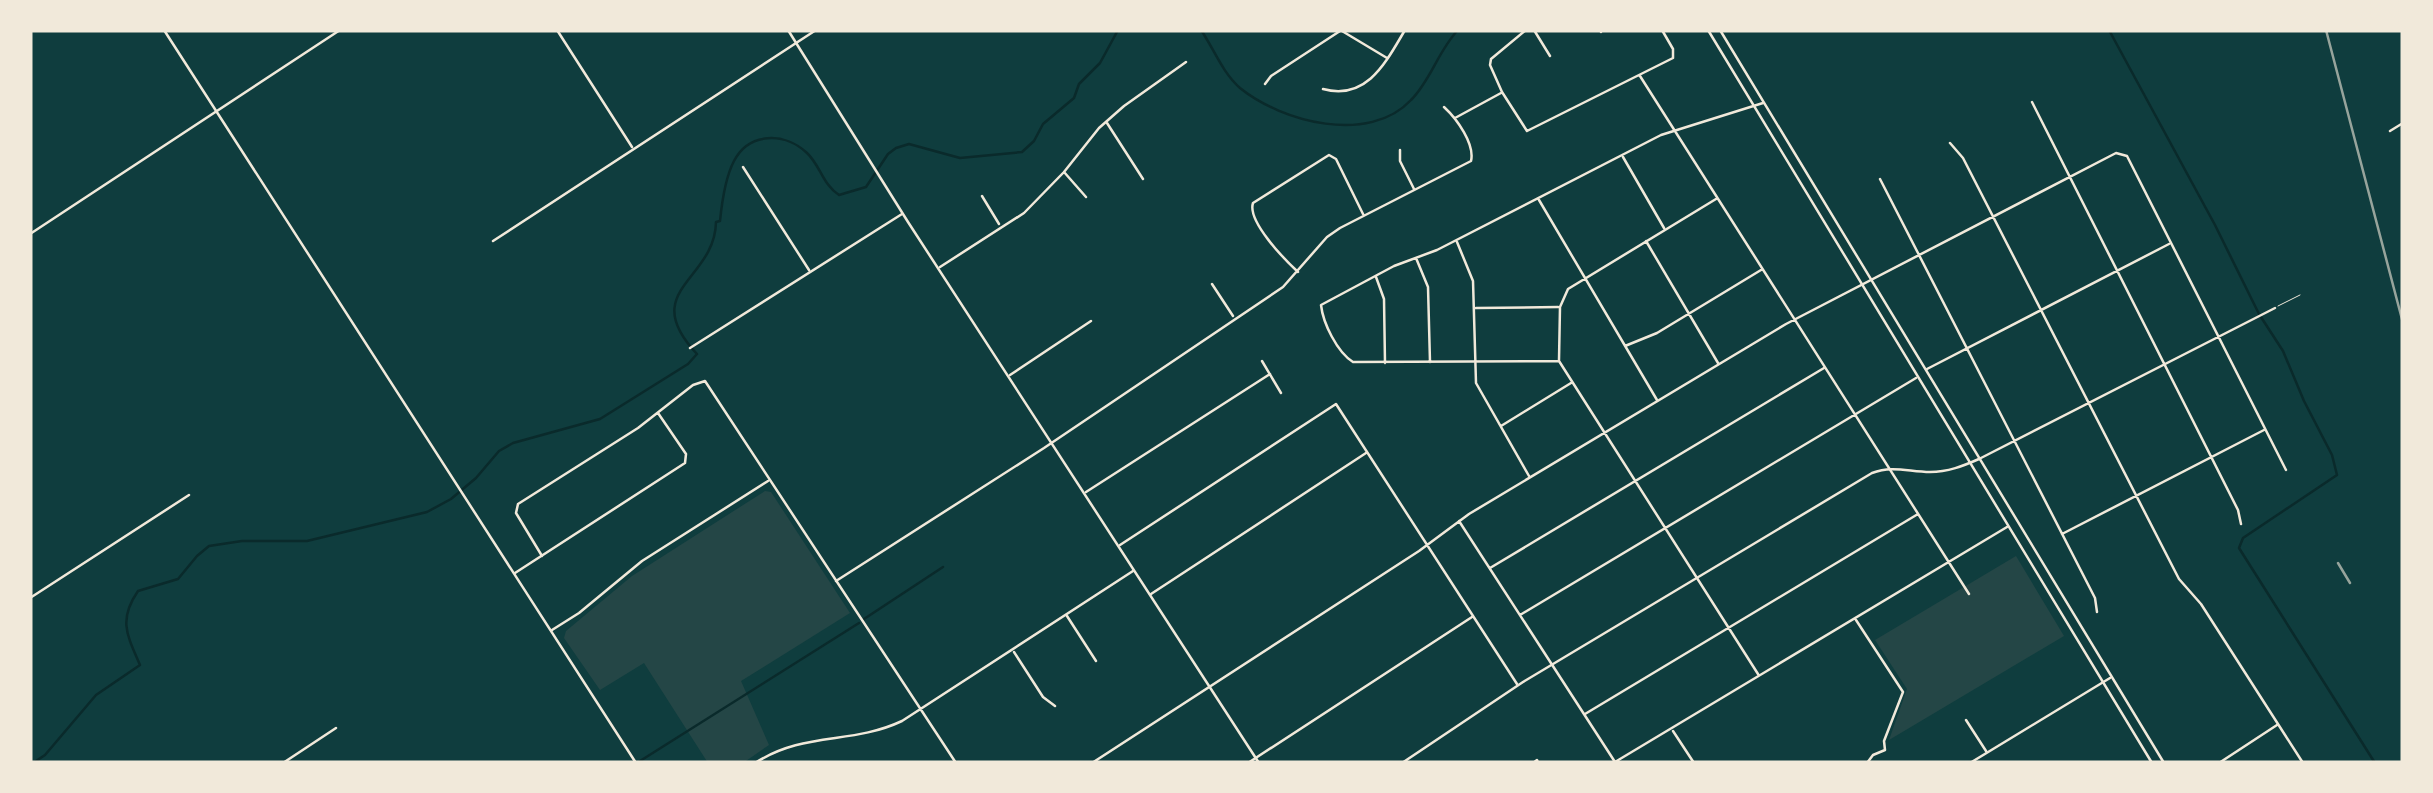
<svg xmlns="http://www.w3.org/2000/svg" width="2433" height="793" viewBox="0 0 2433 793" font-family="'Asap Condensed',sans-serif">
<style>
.green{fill:#244646}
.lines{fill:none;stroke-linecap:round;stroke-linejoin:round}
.stream{stroke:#0a2a2b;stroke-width:2.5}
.service{stroke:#f1e9da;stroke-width:1}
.minor{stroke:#f1e9da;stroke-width:2.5}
.tertiary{stroke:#f1e9da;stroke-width:2.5}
.secondary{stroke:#f1e9da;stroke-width:2.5}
.rail{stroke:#97a49c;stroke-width:2.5}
</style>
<rect width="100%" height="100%" fill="#0f3d3e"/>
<!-- green -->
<path class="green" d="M765 491 771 492 850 613 741 681 769 745 743 763H708L644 663 600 690 564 638 566 631 632 576Z
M2016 556 2064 636 1889 740 1907 689 1875 640Z"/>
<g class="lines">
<!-- stream -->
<path class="stream" d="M1201 30C1214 49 1222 72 1240 88 1282 122 1369 145 1411 100 1431 80 1438 51 1458 30
M2109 30 2215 225 2259 314 2283 351 2304 401 2332 455 2337 475 2243 538 2239 548 2375 763
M864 619 943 567
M640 761 859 623
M33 763 45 755 96 695 140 665C127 635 118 620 138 591L178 579 197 556 209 546 242 541H307L427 512 451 499 476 478 499 451 513 443 600 419 688 364 697 354C637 290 715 281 716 222L720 221C722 201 725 178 734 161 749 132 785 132 807 153 820 165 823 185 839 195L866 187 888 154 896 148 909 144 960 158 1022 152 1034 141 1043 124 1074 98 1079 84 1100 63 1118 30"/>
<!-- service -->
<path class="service" d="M2278 306 2300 295"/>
<!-- minor -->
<path class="minor" d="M557 30 632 147
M1526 30 1491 59 1490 65 1502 92 1527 131 1673 58V49L1662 30
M1534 30 1550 56
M1600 30 1601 32
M1342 31 1387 58
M1640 76 1969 594
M1265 84 1271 76 1340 31
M1323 89C1367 101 1386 62 1405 30
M2032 102 2238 510 2241 524
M1455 118 1501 93
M1107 123 1143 179
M2390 131 2403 123
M1950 143 1963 158 2179 579 2201 604 2303 763
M1400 150V161L1414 189
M1623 157 1664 228
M743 167 809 270
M1064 172 1086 197
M1880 179 2095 598 2097 612
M982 196 999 224
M1539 200 1657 400
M30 234 340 30
M493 241 816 30
M1646 241 1718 363
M1457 242 1473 281 1476 383 1529 476
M1416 258 1428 287 1430 362
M940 267 1024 213 1064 172 1099 128 1124 106 1186 62
M1298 272C1284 259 1247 221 1253 203L1329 155 1336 159 1363 214
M1376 277 1384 299 1385 363
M1212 284 1233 316
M1476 308 1558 307
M1625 346 1657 333 1761 270
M690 348 902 214
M1559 360 1560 307 1568 289 1716 199
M1262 361 1281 393
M1559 361 1353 362C1337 352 1323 323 1321 305L1394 266 1437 250 1661 135 1763 103
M1559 361 1758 674
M1927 369 2169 244
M1010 375 1091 321
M1501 426 1571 383
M1979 459 2275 308
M1086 492 1270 374
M1459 521 1615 762
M2062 534 2264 430
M1120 545 1336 404 1517 684
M542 556 516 513 518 504 638 428 693 385 705 381 956 763
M1490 568 1824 368
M515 573 685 463 686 454 658 413
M836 581 1044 448 1283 287 1327 237 1340 228 1471 161C1475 144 1457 119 1444 107
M1151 594 1366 453
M30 598 189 495
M1520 615 1916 378
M1067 616 1096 661
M1856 620 1903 692 1884 741 1885 750 1873 755 1867 763
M552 630 579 613 642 561 768 481
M1014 652 1043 697 1055 706
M1585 714 1918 514
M1966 720 1986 751
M1673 731 1694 763
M1615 762 2007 527
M283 763 336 728
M755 763C805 731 851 745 902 721L1133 571
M1092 763 1419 551 1469 514 1786 324 2116 153 2127 156 2286 470
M1248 763 1472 617
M1533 763 1537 760 1538 763
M1970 763 2110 678
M2219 763 2277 725"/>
<!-- tertiary -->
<path class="tertiary" d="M164 30 636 763
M788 30 908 222 1259 763
M1402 763 1523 682 1872 473C1893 465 1909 472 1930 472 1948 472 1963 466 1979 459"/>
<!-- secondary -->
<path class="secondary" d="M1708 30 2152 763
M1720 30 2164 763"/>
<!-- rail -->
<path class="rail" d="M2326 30 2403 323
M2338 563 2350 583"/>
</g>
<!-- border -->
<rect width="2433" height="793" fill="none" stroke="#f1e9da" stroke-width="65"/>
</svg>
